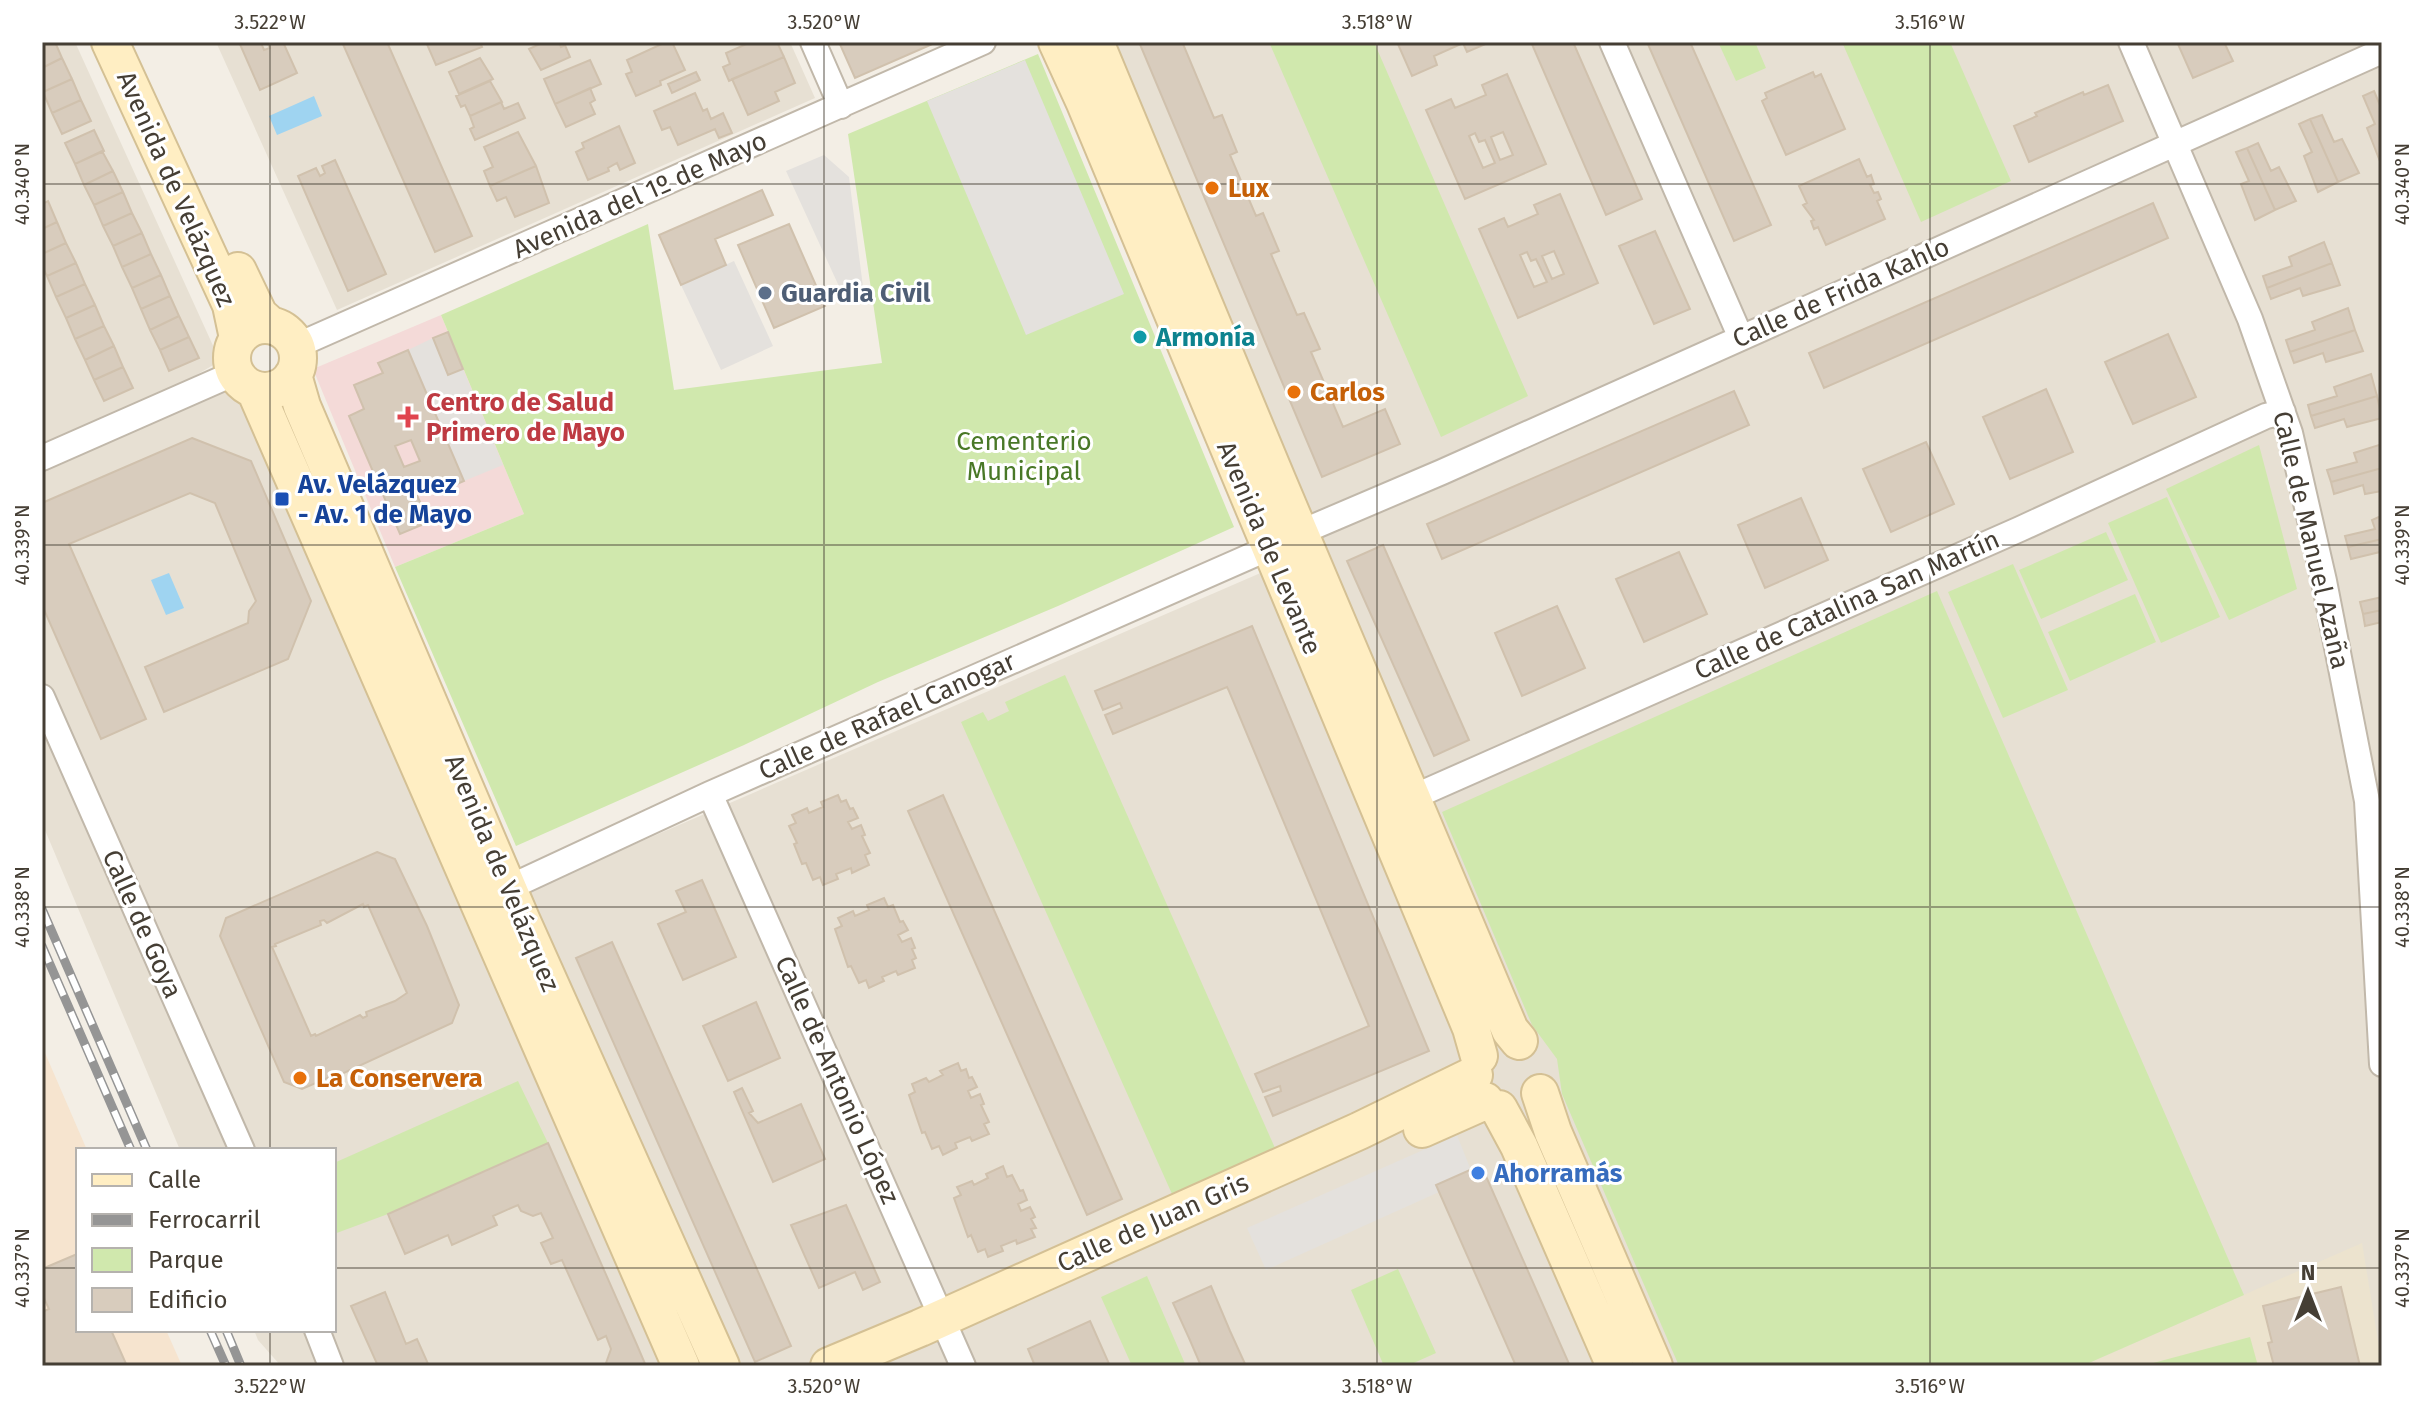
<svg xmlns="http://www.w3.org/2000/svg" width="2424" height="1408" viewBox="0 0 2424 1408" font-family="'Fira Sans',sans-serif">
<style>
.residential{fill:#e7e0d3}
.commercial{fill:#f6e4cf}
.education{fill:#ece3ce}
.medical{fill:#f4dad8}
.green{fill:#d0e8ad}
.parking{fill:#e4e1dd}
.water{fill:#9fd4f1}
.building{fill:#d8ccbd;stroke:#d0c1ad;stroke-width:2;fill-rule:evenodd}
.lines{fill:none;stroke-linecap:round;stroke-linejoin:round}
.street-casing{stroke:#c1b8aa;stroke-width:28}
.secondary-casing{stroke:#d4c094;stroke-width:40}
.street{stroke:#fff;stroke-width:24}
.secondary{stroke:#ffeec3;stroke-width:36}
.rail-casing{stroke:#959595;stroke-width:9}
.rail{stroke:#fff;stroke-width:6;stroke-dasharray:18;stroke-linecap:butt}
.ticks{fill:none;stroke:#453e34;stroke-width:2;stroke-opacity:0.45}
.food-dot{fill:#e8710a;stroke:#fff;stroke-width:3}
.service-dot{fill:#5c6f8a;stroke:#fff;stroke-width:3}
.culture-dot{fill:#0f9aa8;stroke:#fff;stroke-width:3}
.health-dot{fill:#e0444e;stroke:#fff;stroke-width:3}
.transit-dot{fill:#1a4fb4;stroke:#fff;stroke-width:3}
.shop-dot{fill:#3f7fe0;stroke:#fff;stroke-width:3}
.labels{text-anchor:middle;dominant-baseline:central;stroke-width:6;stroke-linejoin:round;paint-order:stroke}
.food-label{font-size:26px;font-weight:bold;fill:#c56008;stroke:#fff;text-anchor:start}
.street-label{font-size:26px;fill:#453e34;stroke:#fff}
.service-label{font-size:26px;font-weight:bold;fill:#4e5e75;stroke:#fff;text-anchor:start}
.culture-label{font-size:26px;font-weight:bold;fill:#0d838f;stroke:#fff;text-anchor:start}
.health-label{font-size:26px;font-weight:bold;fill:#be3a42;stroke:#fff;text-anchor:start}
.park-label{font-size:26px;fill:#497827;stroke:#fff}
.transit-label{font-size:26px;font-weight:bold;fill:#164399;stroke:#fff;text-anchor:start}
.shop-label{font-size:26px;font-weight:bold;fill:#366cbe;stroke:#fff;text-anchor:start}
.neatline{fill:none;stroke:#453e34;stroke-width:3}
.ticks-label{font-size:20px;text-anchor:middle;fill:#453e34}
</style>
<rect width="100%" height="100%" fill="#f3eee5"/>
<!-- residential -->
<path class="residential" d="M42 42H75L220 361 100 432 235 373 499 903 1293 559 1076 42H2382V1366H281L258 1340 254 1330H334V1150H180L42 823Z
M216 42H790L815 98 337 310Z"/>
<!-- commercial -->
<path class="commercial" d="M42 1046 87 1150H78V1330H166L182 1366H42Z"/>
<!-- education -->
<path class="education" d="M2362 1243 2382 1366H2082Z"/>
<!-- medical -->
<path class="medical" d="M441 315 524 514 395 567 313 369Z"/>
<!-- green -->
<path class="green" d="M1269 42H1374L1528 396 1441 437Z
M1718 42H1755L1766 68 1736 81Z
M1842 42H1950L2011 181 1921 222Z
M1038 54 1234 527 1058 606 878 682 744 745 516 846 395 567 524 514 441 315 648 224 674 390 882 363 848 134Z
M2259 445 2297 589 2229 620 2166 489Z
M2167 497 2220 617 2161 643 2108 523Z
M2106 532 2128 580 2041 619 2019 570Z
M2013 564 2068 690 2003 718 1948 592Z
M1937 591 2244 1295 2082 1366H1679L1562 1094 1557 1059 1532 1025 1442 812Z
M2135 594 2156 642 2070 681 2048 632Z
M1065 675 1275 1148 1172 1194 961 722 983 712 988 721 1009 711 1005 702Z
M518 1081 548 1143 388 1214 334 1234V1163Z
M1398 1269 1436 1353 1407 1366H1384L1351 1290Z
M1147 1276 1186 1366H1132L1101 1297Z
M2250 1337 2258 1366H2142Z"/>
<!-- parking -->
<path class="parking" d="M1025 60 1124 294 1026 335 927 101Z
M824 155 849 177 863 287 843 295 786 171Z
M734 261 773 346 721 370 681 285Z
M433 338 448 375 463 369 503 465 464 481 408 350Z
M1457 1135 1471 1170 1439 1192 1266 1270 1247 1228Z"/>
<!-- water -->
<path class="water" d="M314 96 322 116 277 135 269 116Z
M169 573 184 608 166 615 151 580Z"/>
<!-- building -->
<path class="building" d="M55 42 62 58 42 68V43Z
M239 42H263L261 43 264 50 270 48 267 42H283L297 73 260 90Z
M342 42H387L472 236 435 252Z
M426 42H480L482 47 436 65Z
M544 42H559L561 47 565 45 570 57 541 70 529 49Z
M666 42H672L685 70 660 81 661 85 636 96 626 74 632 72 627 60Z
M751 42H777L784 57 729 81 723 67 730 64 726 53Z
M839 42H937L855 78Z
M1139 42H1187L1183 44 1214 118 1222 115 1237 152 1230 155 1256 216 1263 213 1279 251 1271 254 1297 315 1304 313 1320 349 1311 352 1343 427 1385 409 1400 444 1322 477Z
M1397 42H1490L1467 52 1463 43 1434 56 1437 65 1412 76Z
M1531 42H1573L1642 199 1606 215Z
M1647 42H1690L1771 225 1734 241Z
M2177 42H2224L2233 61 2193 78Z
M784 57 795 83 775 92 779 101 748 115 732 79Z
M62 58 72 79 43 92 42 68Z
M480 58 493 79 459 94 449 72Z
M590 60 601 84 555 104 544 79Z
M696 72 700 80 672 93 668 84Z
M1813 72 1815 77 1821 74 1845 129 1786 155 1762 101 1767 98 1765 93Z
M1507 74 1546 164 1465 199 1426 110 1451 99 1455 108 1486 95 1482 85ZM1503 132 1513 155 1500 160 1491 137ZM1475 133 1479 142 1485 140 1495 163 1483 168 1469 136Z
M72 79 81 100 52 113 43 92Z
M490 81 502 102 470 116 465 105 461 107 456 96Z
M2108 85 2123 121 2029 162 2014 126 2037 116 2035 113 2083 92 2084 95Z
M590 88 595 100 590 103 595 114 566 127 555 104Z
M2374 91 2382 110 2381 164 2367 128 2375 124 2363 96Z
M695 93 703 111 707 109 711 119 723 113 732 133 719 138 715 129 678 145 670 127 662 130 654 111Z
M81 100 91 121 62 134 52 113Z
M501 102 504 109 518 103 525 118 475 140 470 129 474 127 470 116Z
M2322 115 2334 142 2342 139 2359 173 2338 182 2310 119Z
M2310 119 2338 182 2318 192 2304 156 2312 152 2299 124Z
M619 126 635 163 620 170 617 163 608 168 609 171 588 180 576 152 584 148 582 143Z
M94 130 104 151 75 164 65 143Z
M518 132 536 166 490 186 484 171 493 167 484 147Z
M2258 143 2271 171 2279 167 2296 201 2275 210 2247 148Z
M2247 148 2275 210 2255 220 2241 184 2249 181 2236 152Z
M102 151 113 171 84 185 75 164Z
M1859 159 1867 177 1871 175 1874 184 1870 185 1874 193 1878 192 1881 199 1877 201 1885 219 1826 245 1818 227 1814 229 1811 221 1814 220 1803 205 1807 203 1799 186Z
M335 160 386 274 348 291 298 176 316 168 320 176 325 173 322 166Z
M536 166 549 203 515 217 506 197 497 201 490 186Z
M113 171 123 192 94 205 84 185Z
M762 190 773 215 715 239 726 265 681 285 659 235Z
M123 192 132 213 103 226 94 205Z
M1560 194 1598 283 1518 318 1479 229 1504 218 1508 227 1538 214 1534 205ZM1554 251 1564 274 1552 279 1542 256ZM1527 252 1531 261 1536 259 1547 282 1534 287 1520 255Z
M48 201 57 222 42 229V204Z
M2153 203 2168 238 1824 388 1809 353Z
M132 213 142 233 113 246 103 226Z
M57 222 66 243 42 254V229Z
M789 224 825 306 774 328 738 245Z
M1655 231 1690 309 1654 324 1619 246Z
M142 233 151 254 122 267 113 246Z
M2324 242 2332 263 2267 288 2263 276 2292 266 2289 257Z
M66 243 76 263 47 276 42 266V254Z
M151 254 161 275 132 288 122 267Z
M76 263 85 284 56 297 47 276Z
M2332 263 2340 285 2303 296 2300 288 2271 299 2267 288Z
M161 275 170 296 141 309 132 288Z
M85 284 95 305 66 318 56 297Z
M170 296 179 316 150 330 141 309Z
M95 305 104 326 75 339 66 318Z
M2348 308 2355 330 2290 352 2286 340 2315 330 2312 322Z
M179 316 189 337 160 350 150 330Z
M104 326 114 346 85 360 75 339Z
M2355 330 2363 351 2326 362 2323 353 2294 363 2290 352Z
M448 332 463 369 448 375 433 338Z
M2168 334 2196 397 2133 424 2105 362Z
M189 337 199 358 169 371 160 350Z
M114 346 123 367 94 380 85 360Z
M408 350 464 481 434 494 431 487 416 493 429 522 400 534 349 416 364 409 354 385 383 373 378 363ZM411 440 420 461 404 467 395 446Z
M123 367 133 388 104 401 94 380Z
M2371 374 2377 396 2311 416 2308 405 2337 396 2334 387Z
M2046 389 2073 452 2010 479 1983 417Z
M1734 391 1749 425 1442 559 1427 524Z
M2377 396 2382 418 2347 427 2344 419 2315 428 2311 416Z
M192 438 251 461 311 601 288 659 164 712 145 667 248 623 249 611 256 601 215 503 190 493 69 544 146 719 101 739 42 605V503Z
M1926 442 1954 504 1891 532 1863 469Z
M2382 444V468L2331 482 2327 470 2357 462 2354 453Z
M2382 468V491L2365 494 2363 485 2334 494 2331 482Z
M1801 498 1828 560 1765 588 1738 525Z
M2381 516H2382V539L2348 547 2345 536 2375 529 2372 520Z
M2382 539V559L2380 552 2351 559 2348 547Z
M1383 545 1469 740 1434 756 1347 561Z
M1679 552 1707 614 1644 642 1616 579Z
M2382 597V610L2363 614 2360 602Z
M1557 606 1585 668 1522 696 1495 633Z
M2382 610V622L2365 626 2363 614Z
M1252 626 1429 1051 1273 1116 1265 1097 1281 1091 1280 1086 1263 1092 1255 1074 1369 1026 1229 691 1227 687 1113 734 1105 715 1122 708 1120 703 1103 710 1095 691Z
M838 795 841 802 846 800 850 809 853 808 858 818 848 822 852 829 861 825 865 835 862 836 870 853 865 855 869 865 852 873 851 868 836 874 838 879 823 885 820 877 813 880 806 863 802 864 794 844 797 843 789 826 796 823 792 815 807 808 809 813 823 807 821 802Z
M943 795 1122 1199 1087 1215 908 811Z
M377 852 395 859 427 926 459 1005 452 1023 333 1078 332 1076 302 1089 284 1082 220 936 226 918ZM363 904 364 907 368 905 407 993 395 1001 366 1012 367 1016 363 1018 360 1015 316 1036 315 1034 311 1036 272 947 276 946 275 944 321 925 320 921 324 920 327 923Z
M702 880 736 957 683 980 658 924 686 912 676 891Z
M884 898 888 907 893 905 900 922 903 921 908 930 898 935 902 942 911 938 915 948 912 949 916 958 912 960 915 968 898 975 896 971 882 977 884 981 869 988 866 980 859 983 851 966 848 967 835 929 842 926 838 918 853 911 855 916 869 910 867 905Z
M612 942 791 1346 755 1362 576 958Z
M756 1002 780 1058 728 1081 703 1026Z
M958 1063 961 1071 966 1069 969 1078 972 1077 977 1087 968 1091 971 1098 980 1094 984 1104 981 1105 989 1122 984 1124 989 1134 972 1141 970 1137 955 1143 957 1148 943 1155 939 1146 932 1149 925 1132 922 1133 909 1095 915 1092 912 1084 926 1078 929 1082 943 1075 940 1071Z
M742 1088 753 1111 749 1113 758 1123 801 1104 825 1159 773 1182 734 1092Z
M548 1143 637 1345 646 1366H605L611 1349 606 1336 598 1340 562 1260 551 1264 541 1243 553 1238 541 1213 533 1216 521 1211 518 1205 493 1216 497 1225 452 1245 448 1235 405 1254 390 1219 388 1214Z
M1481 1165 1570 1366H1516L1436 1185Z
M1003 1166 1007 1177 1012 1175 1020 1191 1023 1190 1027 1200 1018 1204 1021 1211 1030 1207 1035 1217 1031 1219 1036 1228 1031 1229 1035 1237 1017 1244 1016 1240 1001 1246 1003 1251 988 1257 985 1249 978 1252 971 1235 968 1237 954 1198 961 1195 957 1187 972 1181 974 1185 988 1178 986 1174Z
M846 1205 880 1282 863 1290 855 1272 819 1288 791 1225Z
M77 1254 78 1330H111L127 1366H42V1312L49 1309 42 1294V1269Z
M1211 1286 1230 1331 1246 1366H1201L1189 1338 1173 1303Z
M2341 1287 2360 1366H2274L2268 1343 2272 1342 2263 1306Z
M385 1292 406 1344 417 1339 429 1366H378L351 1306Z
M1090 1321 1110 1366H1035L1028 1349Z"/>
<g class="lines">
<defs>
<path id="street" d="M813 42 841 106
M1612 42 1741 338
M2131 42 2250 319 2290 433 2324 581 2367 801 2382 1064
M296 346 983 42
M42 458 235 373
M1299 533 1442 472 2382 51
M42 697 242 1150
M710 794 963 1366
M1411 798 2020 529 2266 416 2283 412
M508 888 710 794 1269 548
M317 1330 331 1366"/>
<path id="secondary" d="M110 42 231 305 238 338
M1057 42 1085 103 1471 1028 1479 1056
M1095 42 1278 482 1510 1030 1519 1041
M238 271 259 315 269 324
M232 358a33 33 0 1 1 66 0a33 33 0 1 1-66 0Z
M293 375 302 406 521 919 721 1366
M255 390 681 1366
M1540 1093 1553 1132 1654 1366
M1499 1109 1519 1146 1615 1366
M1422 1129 1485 1101
M829 1366 920 1328 1359 1131 1474 1075"/>
</defs>
<!-- street casing -->
<use href="#street" class="street-casing"/>
<!-- secondary casing -->
<use href="#secondary" class="secondary-casing"/>
<!-- street -->
<use href="#street" class="street"/>
<!-- secondary -->
<use href="#secondary" class="secondary"/>
<defs>
<path id="rail" d="M42 909 147 1150
M42 946 131 1150
M210 1330 226 1366
M226 1330 241 1366"/>
</defs>
<!-- rail casing -->
<use href="#rail" class="rail-casing"/>
<!-- rail -->
<use href="#rail" class="rail"/>
</g>
<!-- ticks -->
<path class="ticks" d="M270 42V1150M824 42V1366M1377 42V1366M1930 42V1366M42 184H2382M42 545H2382M42 907H2382M42 1268H78M334 1268H2382M270 1330V1366"/>
<!-- markers -->
<g class="food-dot">
<circle cx="1212" cy="188" r="8"/>
<circle cx="1294" cy="392" r="8"/>
<circle cx="300" cy="1078" r="8"/>
</g>
<circle class="service-dot" cx="765" cy="293" r="8"/>
<circle class="culture-dot" cx="1140" cy="337" r="8"/>
<path class="health-dot" d="M404 405h8v8h8v8h-8v8h-8v-8h-8v-8h8z"/>
<rect class="transit-dot" x="274" y="491" width="16" height="16" rx="4"/>
<circle class="shop-dot" cx="1478" cy="1173" r="8"/>
<g class="labels">
<!-- food labels -->
<g class="food-label">
<text x="1228" y="188">Lux</text>
<text x="1310" y="392">Carlos</text>
<text x="316" y="1078">La Conservera</text>
</g>
<!-- street labels -->
<g class="street-label">
<text transform="translate(176 189) rotate(66)">Avenida de Velázquez</text>
<text transform="translate(640 195) rotate(-24)">Avenida del 1º de Mayo</text>
<text transform="translate(1841 293) rotate(-24)">Calle de Frida Kahlo</text>
<text transform="translate(2311 540) rotate(77)">Calle de Manuel Azaña</text>
<text transform="translate(1269 548) rotate(67)">Avenida de Levante</text>
<text transform="translate(1847 605) rotate(-24)">Calle de Catalina San Martín</text>
<text transform="translate(887 716) rotate(-24)">Calle de Rafael Canogar</text>
<text transform="translate(502 873) rotate(67)">Avenida de Velázquez</text>
<text transform="translate(142 924) rotate(66)">Calle de Goya</text>
<text transform="translate(837 1080) rotate(66)">Calle de Antonio López</text>
<text transform="translate(1153 1223) rotate(-24)">Calle de Juan Gris</text>
</g>
<!-- service labels -->
<g class="service-label">
<text x="781" y="293">Guardia Civil</text>
</g>
<!-- culture labels -->
<g class="culture-label">
<text x="1156" y="337">Armonía</text>
</g>
<!-- health labels -->
<g class="health-label">
<text x="426" y="402">Centro de Salud<tspan x="426" dy="30">Primero de Mayo</tspan></text>
</g>
<!-- park labels -->
<g class="park-label">
<text x="1024" y="441">Cementerio<tspan x="1024" dy="30">Municipal</tspan></text>
</g>
<!-- transit labels -->
<g class="transit-label">
<text x="298" y="484">Av. Velázquez<tspan x="298" dy="30">- Av. 1 de Mayo</tspan></text>
</g>
<!-- shop labels -->
<g class="shop-label">
<text x="1494" y="1173">Ahorramás</text>
</g>
</g>
<!-- border -->
<rect width="2424" height="1408" fill="none" stroke="#ffffff" stroke-width="88"/>
<!-- legend -->
<rect x="76" y="1148" width="260" height="184" fill="#ffffff" stroke="#b5b2ae" stroke-width="2"/>
<rect x="92" y="1174" width="40" height="12" fill="#ffeec3" stroke="#b5b2ae" stroke-width="2"/>
<text x="148" y="1188" font-size="24" fill="#453e34">Calle</text>
<rect x="92" y="1214" width="40" height="12" fill="#959595" stroke="#b5b2ae" stroke-width="2"/>
<text x="148" y="1228" font-size="24" fill="#453e34">Ferrocarril</text>
<rect x="92" y="1248" width="40" height="24" fill="#d0e8ad" stroke="#b5b2ae" stroke-width="2"/>
<text x="148" y="1268" font-size="24" fill="#453e34">Parque</text>
<rect x="92" y="1288" width="40" height="24" fill="#d8ccbd" stroke="#b5b2ae" stroke-width="2"/>
<text x="148" y="1308" font-size="24" fill="#453e34">Edificio</text>
<!-- north arrow -->
<g transform="translate(2308 1292)" stroke="#ffffff" stroke-width="6" paint-order="stroke">
<path d="M0-6L14 30L0 20L-14 30Z" fill="#453e34"/>
<text y="-12" font-size="22" font-weight="bold" text-anchor="middle" fill="#453e34">N</text>
</g>
<rect x="44" y="44" width="2336" height="1320" class="neatline"/>
<g class="ticks-label">
<text x="270" y="29">3.522°W</text>
<text x="824" y="29">3.520°W</text>
<text x="1377" y="29">3.518°W</text>
<text x="1930" y="29">3.516°W</text>
<text transform="translate(22 184) rotate(-90)" y="7">40.340°N</text>
<text transform="translate(2402 184) rotate(-90)" y="7">40.340°N</text>
<text transform="translate(22 545) rotate(-90)" y="7">40.339°N</text>
<text transform="translate(2402 545) rotate(-90)" y="7">40.339°N</text>
<text transform="translate(22 907) rotate(-90)" y="7">40.338°N</text>
<text transform="translate(2402 907) rotate(-90)" y="7">40.338°N</text>
<text transform="translate(22 1268) rotate(-90)" y="7">40.337°N</text>
<text transform="translate(2402 1268) rotate(-90)" y="7">40.337°N</text>
<text x="270" y="1393">3.522°W</text>
<text x="824" y="1393">3.520°W</text>
<text x="1377" y="1393">3.518°W</text>
<text x="1930" y="1393">3.516°W</text>
</g>
</svg>
